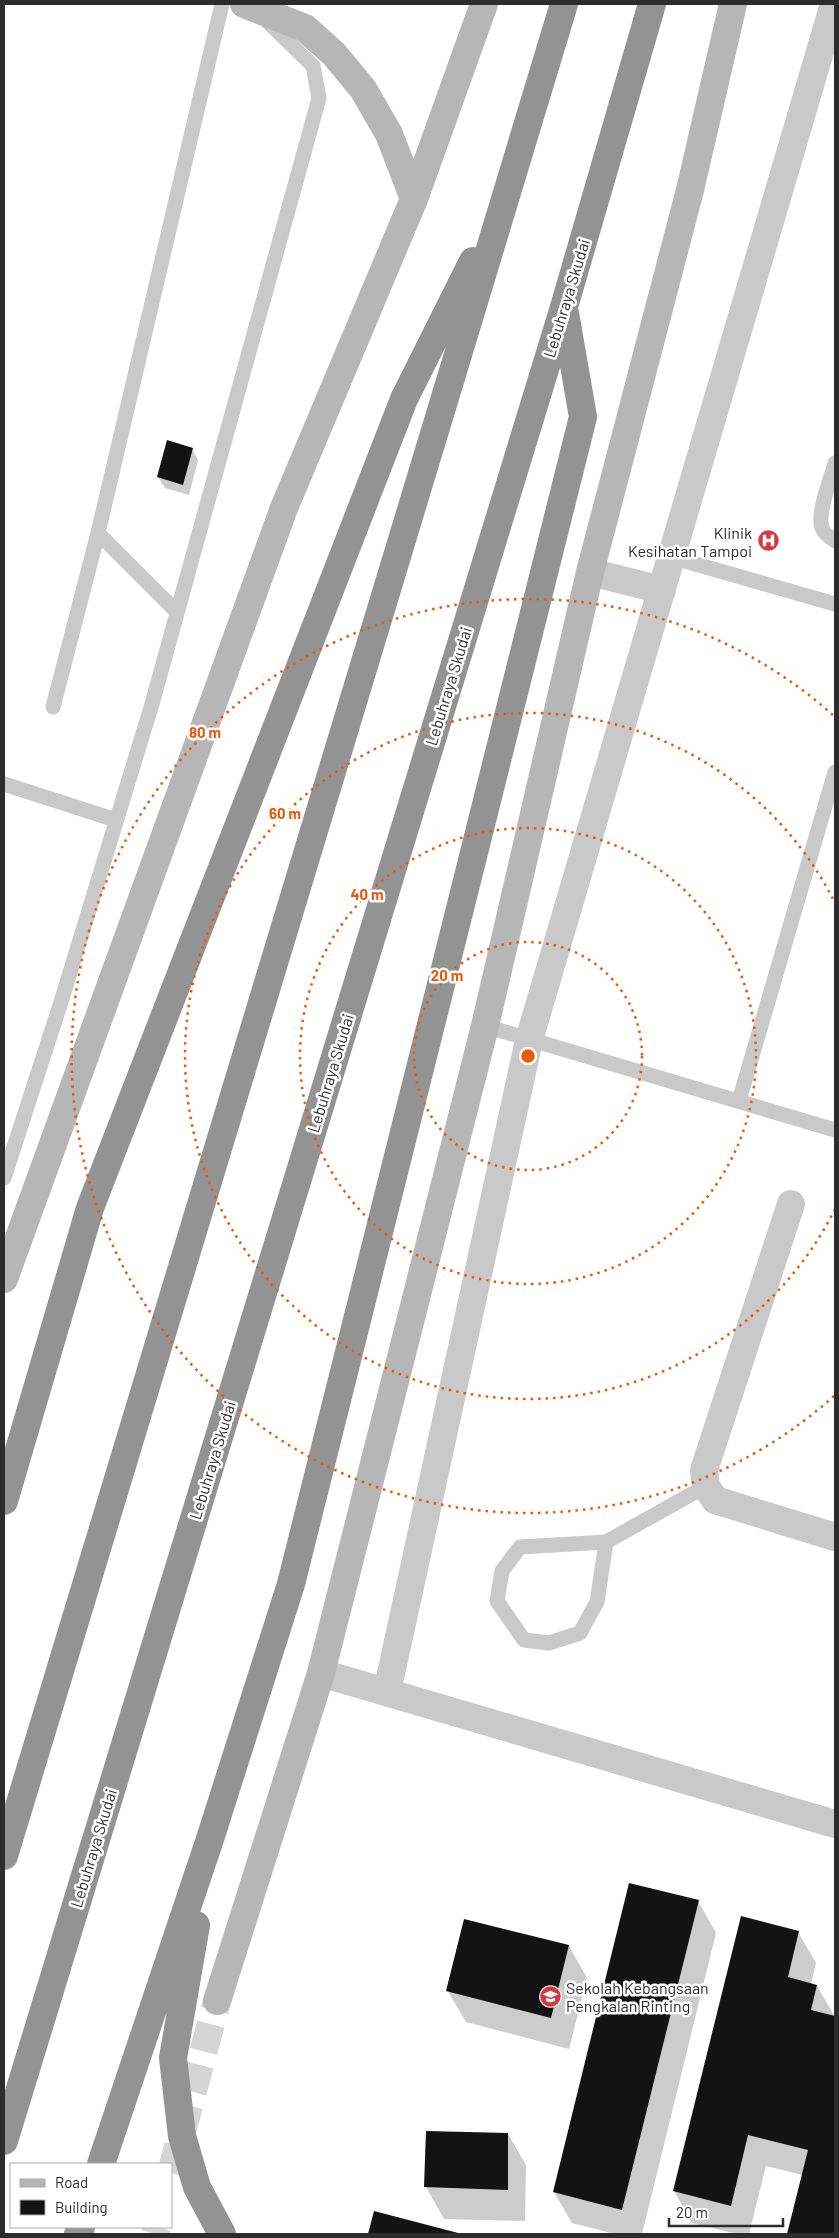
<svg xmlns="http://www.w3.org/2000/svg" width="839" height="2238" viewBox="0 0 839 2238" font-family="Barlow,sans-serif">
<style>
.shadow{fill:#0003}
.building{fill:#131313}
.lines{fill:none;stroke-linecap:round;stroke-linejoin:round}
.secondary-tunnel{stroke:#d5d5d5;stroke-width:28;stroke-dasharray:28 14;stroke-linecap:butt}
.lane{stroke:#c9c9c9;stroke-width:15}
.street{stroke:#c9c9c9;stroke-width:28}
.secondary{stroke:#b6b6b6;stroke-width:28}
.highway{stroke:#939393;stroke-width:28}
.ring{fill:none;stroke:#e8590c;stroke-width:2.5;stroke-dasharray:2.5 5}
.labels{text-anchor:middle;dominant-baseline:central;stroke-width:5;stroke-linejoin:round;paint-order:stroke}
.street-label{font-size:16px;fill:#2c2c2c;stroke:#fff}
.poi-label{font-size:16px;fill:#2c2c2c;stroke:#fff;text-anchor:end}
.centre{fill:#e8590c;stroke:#fff;stroke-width:2.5}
.ring-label{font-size:15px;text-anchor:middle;font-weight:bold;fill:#e8590c;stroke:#fff;stroke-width:5;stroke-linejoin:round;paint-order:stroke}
</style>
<rect width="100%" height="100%" fill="#fff"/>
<!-- shadow -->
<path class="shadow" d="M192 449 198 460 189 495 165 488 158 477Z
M698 1901 716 1933 642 2234H615L572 2223 554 2192Z
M742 1918 798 1932 816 1963 811 1984 817 1986 835 2017V2234H788L803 2175 766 2166 749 2234H737L692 2223 674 2191Z
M569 1946 587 1978 569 2049 466 2022 447 1990Z
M508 2134 526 2165 525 2221 444 2219 426 2187Z
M375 2213 459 2234H369Z"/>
<!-- building -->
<path class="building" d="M167 440 193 448 183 485 157 477Z
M629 1883 699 1900 622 2210 553 2192Z
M741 1916 799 1931 788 1977 817 1985 811 2010 835 2016V2234H787L808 2150 748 2135 731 2206 673 2191Z
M464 1919 569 1945 551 2018 446 1991Z
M426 2131 508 2133V2190L424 2187Z
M374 2211 462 2234H368Z"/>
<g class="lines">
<!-- secondary-tunnel -->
<path class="secondary-tunnel" d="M171 2173 217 2001
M155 2234 157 2227"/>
<!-- lane -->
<path class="lane" d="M835 463C831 479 815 516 823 530 826 535 831 538 835 541
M98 533 177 612
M671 557 835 604
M53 707 98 533 222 4
M4 784 116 820
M485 1026 835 1130
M739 1101 835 772
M4 1178 61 1002 152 704 319 98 313 66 264 18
M606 1542 597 1602 580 1633 549 1643 524 1640 497 1601 502 1571 520 1547 606 1542 706 1486"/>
<!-- street -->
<path class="street" d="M590 572 662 590
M791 1204 704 1470 706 1486 715 1500 835 1537
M321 1673 835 1824
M387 1692 529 1040 834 4"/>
<!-- secondary -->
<path class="secondary" d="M244 4 305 28 334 54 363 89 389 134 414 199
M4 1279 284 508 414 199 484 4
M217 2001 321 1673 485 1026 590 572 690 190 733 4"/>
<!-- highway -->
<path class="highway" d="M4 1501 90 1208 404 399 473 261
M4 1856 564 4
M196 1925 173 2058 182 2136 197 2187 222 2234
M4 2141 564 307 652 4
M101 2164 210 1839 291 1584 332 1420 583 417 565 313
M78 2234 81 2227"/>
</g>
<!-- distance rings -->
<g class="ring">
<circle cx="528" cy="1056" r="114"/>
<circle cx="528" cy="1056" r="228"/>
<path d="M835 1209A343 343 0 1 1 835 903"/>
<path d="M834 1396A457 457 0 1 1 834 716"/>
</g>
<!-- icons -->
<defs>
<symbol id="hospital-disc" viewBox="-11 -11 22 22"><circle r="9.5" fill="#d83940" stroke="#fff"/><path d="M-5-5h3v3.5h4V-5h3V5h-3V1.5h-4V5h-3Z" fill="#fff"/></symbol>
<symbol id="school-disc" viewBox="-11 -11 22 22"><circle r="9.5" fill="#d83940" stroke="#fff"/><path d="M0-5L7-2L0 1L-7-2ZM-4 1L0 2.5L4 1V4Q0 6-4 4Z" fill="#fff"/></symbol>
</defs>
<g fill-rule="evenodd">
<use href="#hospital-disc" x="756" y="528" width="25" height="25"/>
<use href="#school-disc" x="538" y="1984" width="25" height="25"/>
</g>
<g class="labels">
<!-- street labels -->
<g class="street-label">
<text transform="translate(566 298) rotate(-73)">Lebuhraya Skudai</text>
<text transform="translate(448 686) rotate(-73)">Lebuhraya Skudai</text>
<text transform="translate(330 1073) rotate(-73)">Lebuhraya Skudai</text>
<text transform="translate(212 1460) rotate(-73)">Lebuhraya Skudai</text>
<text transform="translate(93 1848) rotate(-73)">Lebuhraya Skudai</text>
</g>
<!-- poi labels -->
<g class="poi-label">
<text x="752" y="532">Klinik<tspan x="752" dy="18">Kesihatan Tampoi</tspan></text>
<text x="566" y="1987" text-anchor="start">Sekolah Kebangsaan<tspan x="566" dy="18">Pengkalan Rinting</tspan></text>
</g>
</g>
<circle cx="528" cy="1056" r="8" class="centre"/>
<g class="ring-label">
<text x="205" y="738">80 m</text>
<text x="285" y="819">60 m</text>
<text x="367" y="900">40 m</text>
<text x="447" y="981">20 m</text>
</g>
<!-- border -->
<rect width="839" height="2238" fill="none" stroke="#2c2c2c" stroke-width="10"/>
<!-- legend -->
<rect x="10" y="2163" width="162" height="65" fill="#ffffff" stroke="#ababab"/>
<rect x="20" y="2179" width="25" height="8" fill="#b6b6b6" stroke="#ababab"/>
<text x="55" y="2188" font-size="15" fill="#2c2c2c">Road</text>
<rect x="20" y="2200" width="25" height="15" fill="#131313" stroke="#ababab"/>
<text x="55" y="2213" font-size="15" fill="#2c2c2c">Building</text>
<!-- scale -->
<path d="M669 2218v8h114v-8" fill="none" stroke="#2c2c2c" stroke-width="2.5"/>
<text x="676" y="2218" font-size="15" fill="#2c2c2c" stroke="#ffffff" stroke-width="4" paint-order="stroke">20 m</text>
</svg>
